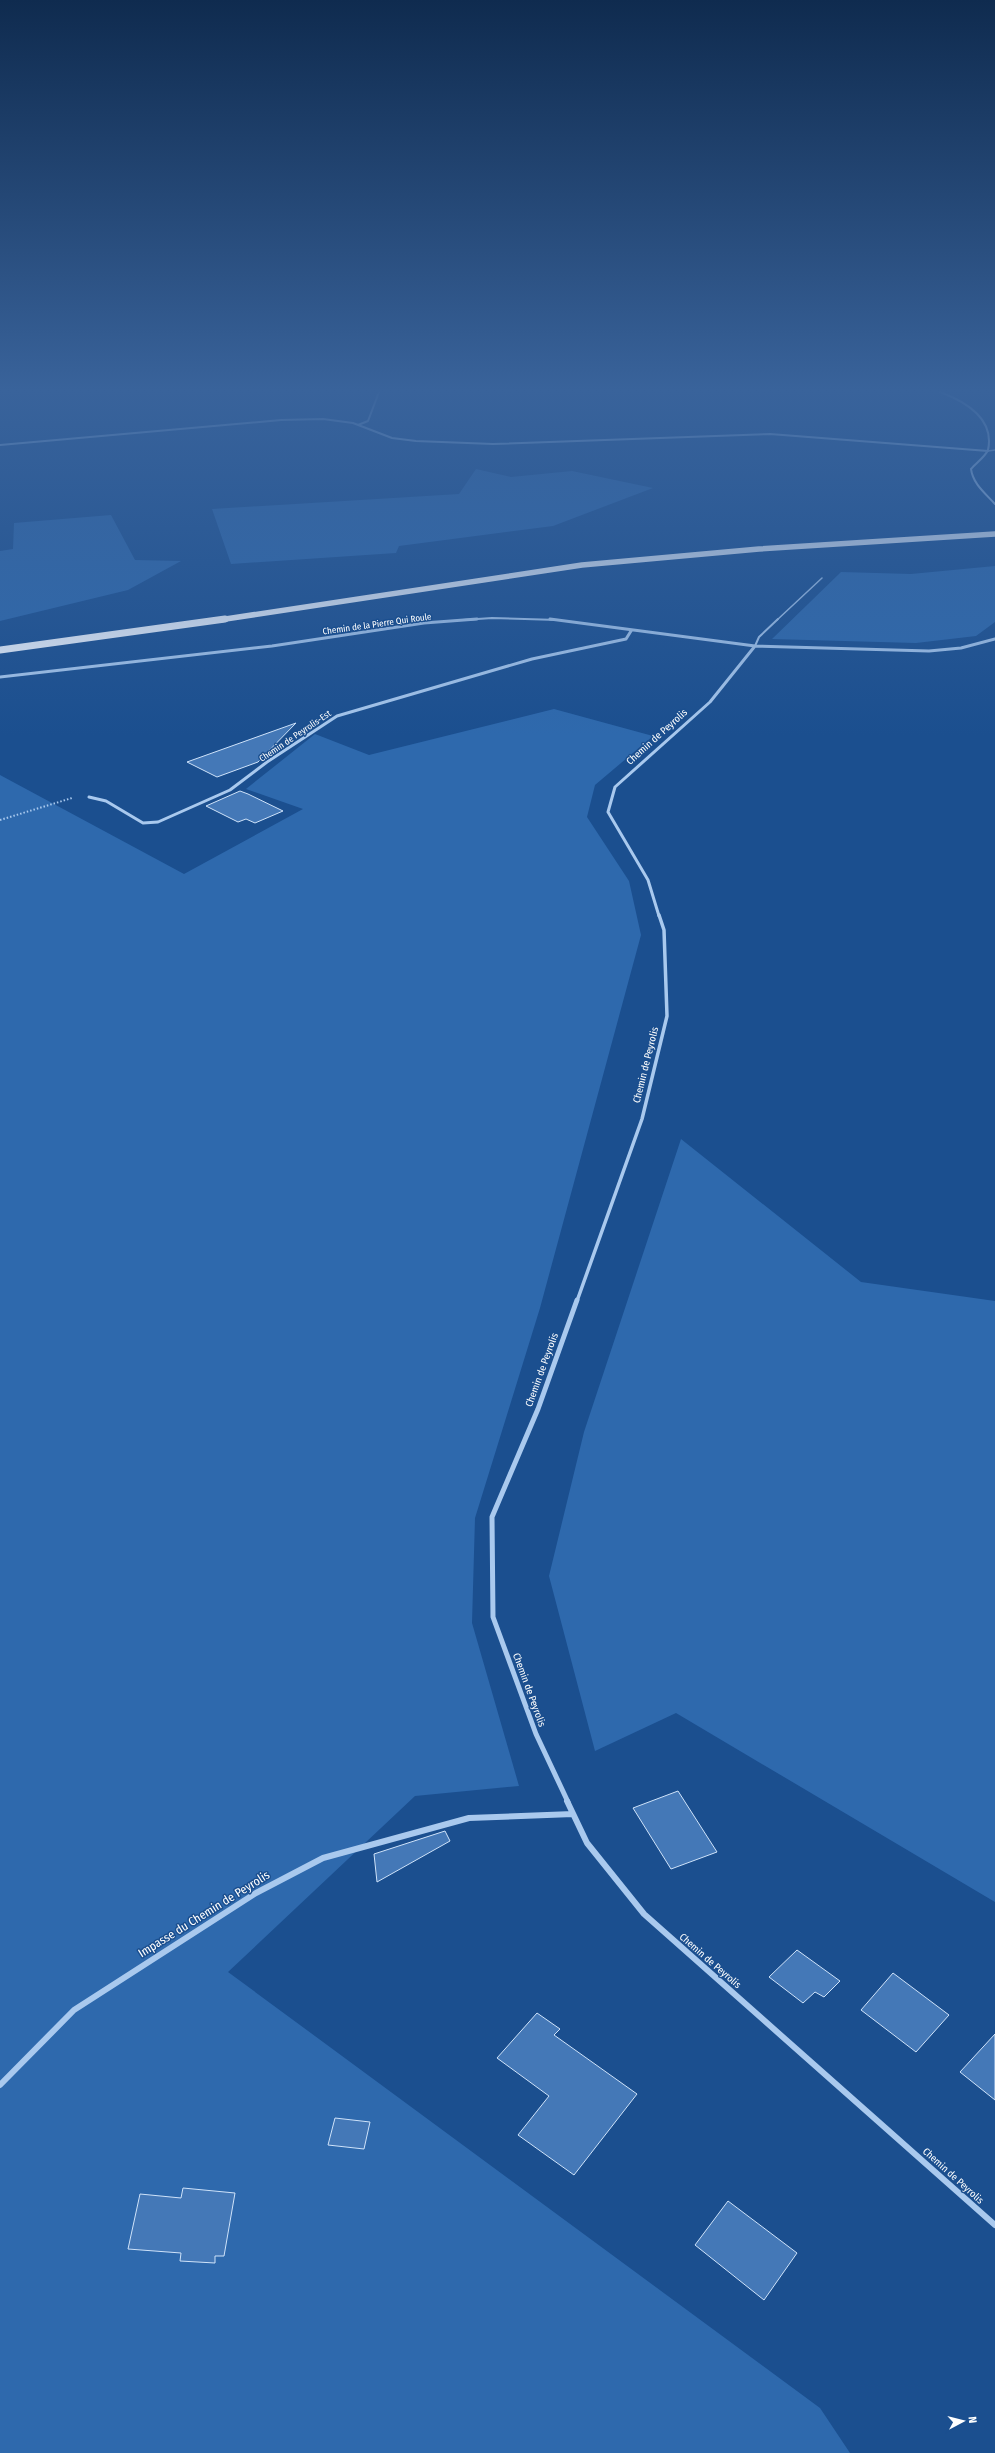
<svg xmlns="http://www.w3.org/2000/svg" width="995" height="2453" viewBox="0 0 995 2453" font-family="'Fira Sans Condensed',sans-serif">
<style>
.green{fill:#2e69ad}
.building{fill:#4478b7;stroke:#cfe3fa}
.lines{fill:none;stroke-linecap:round;stroke-linejoin:round}
.path{stroke:#a9c9ee;stroke-width:2;stroke-dasharray:1.5 2;stroke-linecap:butt}
.service-far1{stroke:#a9c9ee;stroke-width:1.5}
.service{stroke:#a9c9ee;stroke-width:2}
.minor-far4{stroke:#a9c9ee;stroke-width:2}
.minor-far3{stroke:#a9c9ee;stroke-width:3}
.minor-far2{stroke:#a9c9ee;stroke-width:3.5}
.minor-far1{stroke:#a9c9ee;stroke-width:5}
.minor{stroke:#a9c9ee;stroke-width:6}
.primary-far1{stroke:#f0f6ff;stroke-width:5.5}
.primary{stroke:#f0f6ff;stroke-width:7}
.labels{text-anchor:middle;dominant-baseline:central;stroke-width:3;stroke-linejoin:round;paint-order:stroke}
.far-street-label{font-size:9px;fill:#fff;stroke:#1b4f8f}
.street-label{font-size:10px;fill:#fff;stroke:#1b4f8f}
.near-street-label{font-size:12px;fill:#fff;stroke:#1b4f8f}
</style>
<rect width="100%" height="100%" fill="#1b4f8f"/>
<!-- green -->
<path class="green" d="M476 469 511 477 572 471 653 488 553 526 399 546 396 553 231 564 212 509 459 494Z
M111 515 135 560 181 561 128 590 0 621V551L13 549 14 523Z
M995 566V622L976 636 916 643 772 639 841 572 911 574Z
M554 709 653 736 595 785 587 817 629 881 641 935 540 1308 475 1518 472 1623 519 1786 415 1796 228 1972 820 2408 850 2453H0V775L184 874 303 809 246 789 315 734 369 755Z
M681 1139 861 1282 995 1301V1902L676 1713 595 1751 549 1576 584 1432Z"/>
<!-- building -->
<path class="building" d="M296 723 258 762 217 777 187 762Z
M240 791 248 794 283 811 255 823 246 819 238 822 206 806Z
M678 1791 717 1852 671 1869 633 1808Z
M445 1831 450 1841 377 1882 374 1854Z
M797 1950 840 1981 824 1997 815 1992 803 2003 769 1977Z
M893 1973 949 2015 916 2052 861 2010Z
M537 2013 560 2029 554 2035 637 2094 574 2175 518 2135 549 2096 497 2058Z
M995 2034V2100L960 2072Z
M335 2118 370 2122 364 2149 328 2145Z
M183 2188 235 2193 224 2256H215V2263L180 2261 181 2253 128 2249 140 2194 181 2198Z
M728 2201 797 2253 764 2300 695 2245Z"/>
<g class="lines">
<!-- path -->
<path class="path" d="M0 820 72 798"/>
<!-- service-far1 -->
<path class="service-far1" d="M988 451 995 450
M777 620 822 578"/>
<!-- service -->
<path class="service" d="M755 646 759 637 778 619"/>
<!-- minor-far4 -->
<path class="minor-far4" d="M940 392C964 401 995 418 988 450 985 457 976 463 971 469 973 484 985 493 995 504
M358 425 368 421 379 392
M0 445 281 420 323 419 353 423 392 438 416 441 493 444 770 434 988 451
M463 620 492 618 558 620"/>
<!-- minor-far3 -->
<path class="minor-far3" d="M550 619 755 646 929 651 961 648 995 639
M0 677 272 646 424 623 477 619
M89 797 106 801 143 823 158 822 230 790 267 762 337 716 532 659 626 639 631 631
M659 916 648 880 608 812 615 787 710 702 755 646"/>
<!-- minor-far2 -->
<path class="minor-far2" d="M577 1301 642 1119 667 1016 664 930 659 915"/>
<!-- minor-far1 -->
<path class="minor-far1" d="M568 1802 536 1734 493 1617 492 1517 538 1409 577 1300"/>
<!-- minor -->
<path class="minor" d="M567 1801 587 1843 644 1914 995 2225
M0 2085 74 2010 256 1893 323 1858 469 1818 573 1814"/>
<!-- primary-far1 -->
<path class="primary-far1" d="M219 620 582 565 759 549 995 534"/>
<!-- primary -->
<path class="primary" d="M0 650 225 619"/>
</g>
<!-- sky -->
<linearGradient id="sky" x2="0" y2="1"><stop stop-color="#0f2b4f"/><stop offset="0.53" stop-color="#39639b"/><stop offset="1" stop-color="#39639b" stop-opacity="0"/></linearGradient>
<rect width="995" height="736" fill="url(#sky)"/>
<g class="labels">
<!-- far-street labels -->
<g class="far-street-label">
<text transform="translate(377 624) rotate(-8)">Chemin de la Pierre Qui Roule</text>
<text transform="translate(295 736) rotate(-34)">Chemin de Peyrolis-Est</text>
</g>
<!-- street labels -->
<g class="street-label">
<text transform="translate(657 737) rotate(-42)">Chemin de Peyrolis</text>
<text transform="translate(646 1065) rotate(-76)">Chemin de Peyrolis</text>
<text transform="translate(542 1370) rotate(-70)">Chemin de Peyrolis</text>
<text transform="translate(529 1690) rotate(70)">Chemin de Peyrolis</text>
<text transform="translate(710 1961) rotate(41)">Chemin de Peyrolis</text>
<text transform="translate(953 2176) rotate(42)">Chemin de Peyrolis</text>
</g>
<!-- near-street labels -->
<g class="near-street-label">
<text transform="translate(204 1914) rotate(-32)">Impasse du Chemin de Peyrolis</text>
</g>
</g>
<!-- north arrow -->
<g transform="translate(963 2421) rotate(83)" stroke="#1b4f8f" stroke-width="3" paint-order="stroke">
<path d="M0-3L7 15L0 10L-7 15Z" fill="#ffffff"/>
<text y="-6" font-size="11" font-weight="bold" text-anchor="middle" fill="#ffffff">N</text>
</g>
</svg>
